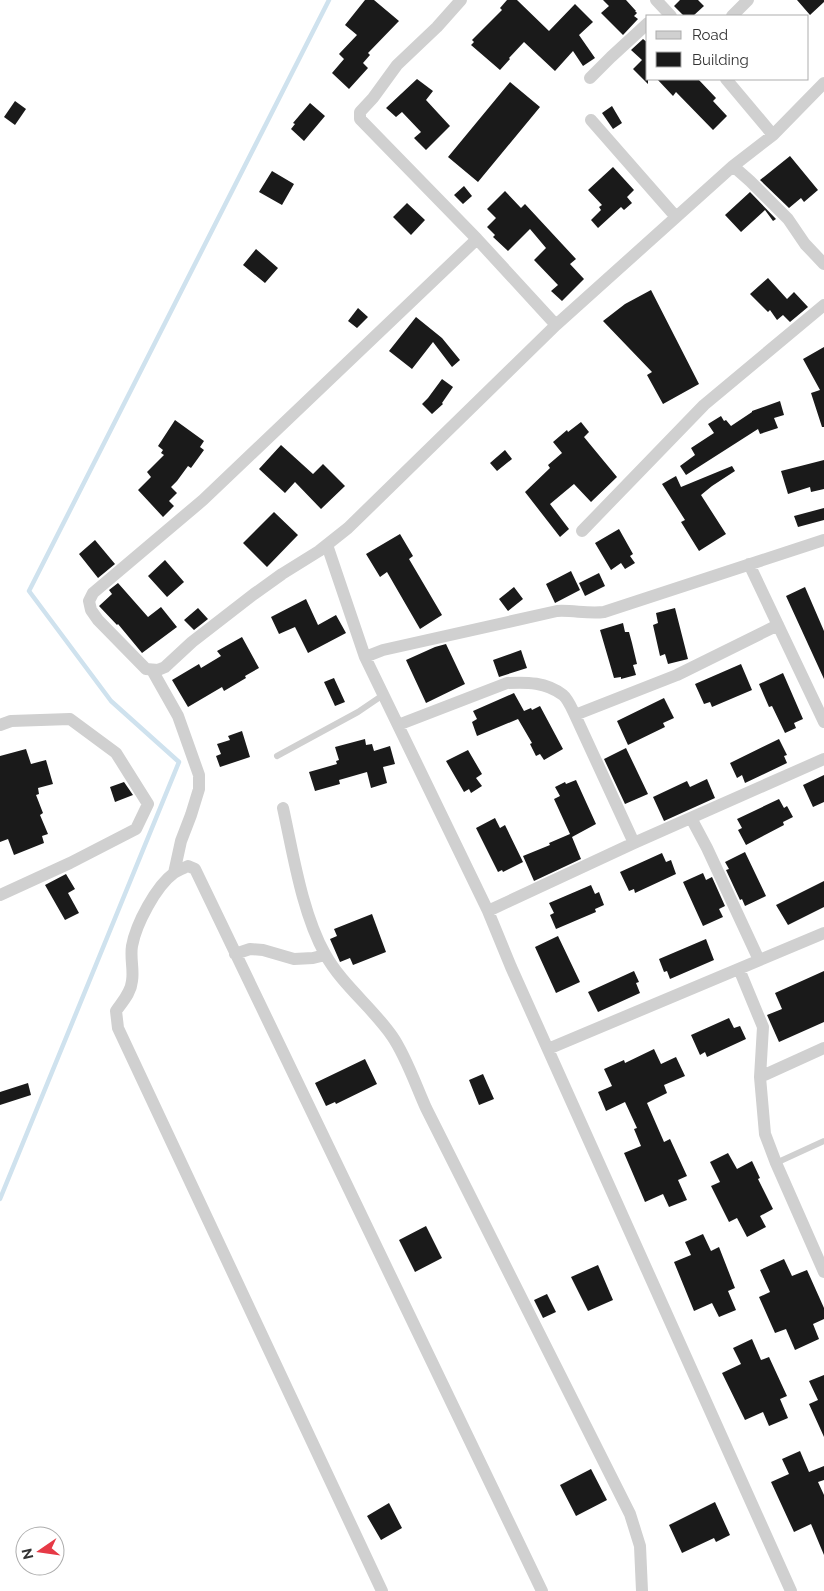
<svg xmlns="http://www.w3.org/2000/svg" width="824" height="1591" viewBox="0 0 824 1591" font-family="Raleway,sans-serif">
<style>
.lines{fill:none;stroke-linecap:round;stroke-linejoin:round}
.stream{stroke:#cfe2ee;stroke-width:4.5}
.building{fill:#1a1a1a}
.lane{stroke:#d0d0d0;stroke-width:6}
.street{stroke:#d0d0d0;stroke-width:12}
</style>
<rect width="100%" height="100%" fill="#fff"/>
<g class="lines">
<!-- stream -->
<path class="stream" d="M0 1199 179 762 111 701 29 591 329 0"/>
</g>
<!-- building -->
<path class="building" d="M365 0H374L399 21 368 53 370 55 363 63 368 68 349 89 332 73 344 59 339 54 357 35 345 25Z
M507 0H517L549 31 575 4 593 22 579 35 595 58 583 66 573 51 555 71 524 42 509 58 510 59 500 70 471 45 474 42 472 40 502 10 500 8Z
M603 0H626L636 11H635L637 13 634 16 638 19 623 35 601 13 609 6Z
M680 0H698L704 6 693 16H684L674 6Z
M797 0H824V2L810 15Z
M643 39 648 43V84L633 69 642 60 631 50Z
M417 79 433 91 426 100 450 126 426 150 414 138 421 132 402 112 396 117 386 108Z
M657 79H698L716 98 713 101 727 116 713 130 676 92 673 96Z
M510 82 540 107 478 182 448 157Z
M15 101 26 109 15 125 4 117Z
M310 103 325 116 304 141 291 129 295 124 293 123Z
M612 106 622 123 613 129 602 113Z
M790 156 818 190 804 202 801 198 789 208 760 180Z
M613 167 634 190 627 197 632 203 624 210 621 207 598 228 591 220 601 210 599 207 602 205 588 190Z
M272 171 294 184 282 205 259 192Z
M464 186 472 196 463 204 454 195Z
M505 191 521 208 525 204 576 259 570 264 584 279 562 301 551 291 558 285 534 260 546 248 530 229 508 251 493 237 495 235 487 227 496 218 487 209Z
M750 192 776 219 773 221 765 210 741 232 725 215Z
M407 203 425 220 411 235 393 217Z
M256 249 278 268 265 283 243 265Z
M768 278 787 299 794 292 808 307 790 322 783 315 777 320 770 310 768 312 750 294Z
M651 290 699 384 663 404 647 375 652 372 603 321 625 304Z
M358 308 368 317 357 328 348 321Z
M416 317 442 338 460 360 452 367 433 342 412 369 389 351Z
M824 347V427H822L811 393 820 390 803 359Z
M442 379 453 387 442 403 443 404 432 414 422 404 428 398Z
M780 401 784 415 774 418 778 428 760 434 758 429 686 475 680 466 695 455 691 448 714 433 708 424 721 416 724 421 726 420 731 426 752 412V411Z
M175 420 204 441 200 447 204 450 191 468 188 466 177 481 171 487 177 493 169 501 174 506 163 517 138 490 151 477 147 472 164 455 161 453 163 450 158 446Z
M581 422 589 432 584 437 617 477 591 502 574 484 550 504 569 529 560 537 525 492 550 468 548 465 562 453 553 442 567 430 568 432Z
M281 445 313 474 323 464 345 486 321 509 295 482 285 493 259 469Z
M505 450 512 459 497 471 490 463Z
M824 460V489L811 492 810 487 788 494 781 471Z
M732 466 735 471 712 486 701 495 726 534 699 551 681 522 685 520 662 484 676 476 681 487Z
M824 508V520L798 527 794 516Z
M274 512 298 535 267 567 243 543Z
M619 529 633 554 630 556 635 563 625 569 621 563 611 570 595 543Z
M400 534 413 556 409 559 442 615 420 629 387 572 380 577 366 554Z
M95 540 115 564 98 578 79 554Z
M165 560 184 582 167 597 148 576Z
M571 571 580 590 555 603 546 584Z
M599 573 605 586 585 596 579 583Z
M118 583 148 617 161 607 177 627 142 653 118 624 117 625 99 606 112 594 109 590Z
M514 587 523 599 508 611 499 599Z
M805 587 824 631V679L786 596Z
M306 599 318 625 336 615 346 633 308 653 295 627 279 634 271 617Z
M198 608 208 619 194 630 184 620Z
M675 608 688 659 668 664 665 654 660 656 653 625 658 623 656 613Z
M623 623 625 632H629L632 643 637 664 633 665 636 675 621 679V677L614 678 600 630Z
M242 637 259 668 245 676 246 678 224 691 222 687 188 707 172 680 199 664 201 668 221 656 217 651Z
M446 644 465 684 426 703 406 660 435 647Z
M521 650 527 668 499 677 493 660Z
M741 664 752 690 712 707 710 702 704 704 695 684Z
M783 673 803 719 794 723 796 728 785 733 772 706 769 707 759 684Z
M334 678 345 702 335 706 324 682Z
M514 693 524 711 531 708 532 710 540 706 563 749 544 760 540 754 536 756 530 744 532 743 518 719 477 736 472 722 477 719 473 711Z
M664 698 674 718 663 723 665 727 628 745 617 721Z
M242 731 250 757 220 767 216 756 221 754 217 744 230 740 228 736Z
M365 739 366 745 372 744 374 751 390 746 395 764 383 767 387 783 371 788 367 772 339 780 340 784 315 791 309 772 337 764 336 761 339 760 335 747Z
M779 739 787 755 784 756 787 763 745 783 742 775 737 778 730 763Z
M626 748 648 794 625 804 604 759Z
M26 749 31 764 46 760 53 784 38 788 39 794 36 795 43 813 40 815 48 834 42 836 44 843 14 855 8 839 0 842V756Z
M468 750 482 774 476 778 482 786 471 793 469 789 464 792 446 761Z
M824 775V802L813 807 803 785Z
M707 779 715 798 664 821 653 797 687 781 690 787Z
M576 780 596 824 572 837 581 859 534 881 523 856 550 845 549 843 570 834 554 799 560 796 555 787 565 782 566 784Z
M124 782 133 795 115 802 110 787Z
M779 799 784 808 787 806 793 817 783 822 784 825 746 845 738 830 742 828 737 819Z
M495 818 500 828 505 825 523 862 503 872 502 870 498 872 476 828Z
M745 852 766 896 745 906 742 899 740 900 726 870 729 869 725 862Z
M662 853 666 862 671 860 676 874 635 893 634 889 629 891 620 872Z
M703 873 706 880 712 877 725 906 719 909 723 917 703 926 683 882Z
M66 874 75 889 68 893 79 913 65 920 45 885Z
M824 881V907L788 925 776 905Z
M591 885 595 894 599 892 604 905 595 909 596 912 556 929 550 915 554 913 549 903Z
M372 914 386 952 353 965 350 958 340 962 330 939 337 936 334 929Z
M558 936 580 982 556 993 535 947Z
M706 939 714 960 670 979 667 971 664 972 659 959Z
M634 971 639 982 636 983 640 993 598 1012 588 992Z
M824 971V1022L779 1042 767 1015 782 1009 775 993Z
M729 1018 734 1028 740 1026 746 1039 707 1057 705 1052 700 1055 691 1035Z
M654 1049 661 1064 676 1057 685 1076 664 1085 667 1093 647 1103 664 1142 670 1139 687 1176 678 1180 687 1200 669 1207 663 1194 645 1202 624 1153 641 1146 634 1129 637 1128 625 1102 606 1111 598 1092 612 1086 604 1069 624 1060 625 1063Z
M365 1059 377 1084 336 1104 335 1102 326 1106 315 1083Z
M483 1074 494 1099 479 1105 469 1080Z
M28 1083 31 1095 0 1105V1092Z
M728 1153 737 1169 752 1161 760 1178 758 1179 773 1209 760 1216 766 1227 747 1237 737 1218 729 1222 711 1186 720 1182 710 1162Z
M426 1226 442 1258 415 1272 399 1240Z
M703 1234 711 1251 719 1247 735 1288 728 1291 736 1310 719 1317 712 1303 694 1311 674 1262 691 1255 685 1242Z
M784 1259 792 1276 807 1270 824 1308V1319L813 1324 819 1339 795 1350 786 1329 775 1333 759 1297 770 1292 760 1270Z
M598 1265 613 1300 588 1311 571 1277Z
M547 1294 556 1312 543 1318 534 1300Z
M752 1339 761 1360 769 1357 787 1396 780 1399 788 1418 769 1426 763 1412 745 1420 722 1373 741 1364 733 1348Z
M824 1375V1437L809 1404 818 1400 809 1381Z
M800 1451 809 1472 824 1466V1480L818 1482 824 1495V1555L811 1524 794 1532 771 1482 789 1474 782 1459Z
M591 1469 607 1500 576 1516 560 1485Z
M715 1502 730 1535 716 1542 714 1538 682 1553 669 1525Z
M389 1503 402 1528 381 1540 367 1516Z"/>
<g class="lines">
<!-- lane -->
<path class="lane" d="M277 756 358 712 383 695
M776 1163 824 1141"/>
<!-- street -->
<path class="street" d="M461 0 437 27 397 65 373 98 360 112V119L477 239 556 325
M656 0 671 16
M732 16 748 0
M590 78 611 57 648 23
M726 79 773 135
M591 120 676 217
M733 166 750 181 788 219 805 244 824 264
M477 239 203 500 93 593 89 601 91 610 98 620 146 669 158 670 165 667 192 642 254 594 282 574 319 551 348 528 556 325 733 166 773 135 824 83
M582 531 704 405 824 305
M327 545 365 657 488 911 511 967 791 1591
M749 564 824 722
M365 657 383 650 557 611C573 610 588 614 604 612L824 540
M152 670 178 716 199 775V789L191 815 181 841 174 873
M575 715 677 675 778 625
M0 725 11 721 70 719 116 753 148 804 136 829 70 863 0 895
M398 725 507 683C527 682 546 682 563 695 568 699 572 709 575 715L634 843
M283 808C293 853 302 913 325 954 342 985 372 1007 392 1036 406 1056 416 1086 426 1108L630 1514 640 1546 642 1591
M691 818 707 848 759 960
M488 911 634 843 824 759
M235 954 250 949 263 950 294 959 313 958 325 955
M739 969 763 1027 760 1077 765 1134 776 1163 824 1272
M548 1049 824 933
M760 1077 824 1048
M382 1591 118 1028 116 1011C122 1002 131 993 132 981 134 970 130 958 132 946 136 924 156 886 174 873 178 870 184 868 188 866L195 869 542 1591"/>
</g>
<!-- legend -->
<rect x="646" y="15" width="162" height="65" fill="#ffffff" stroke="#adadad"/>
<rect x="656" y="31" width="25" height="8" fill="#d0d0d0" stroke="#adadad"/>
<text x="692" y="40" font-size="15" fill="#333333">Road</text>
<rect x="656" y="52" width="25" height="15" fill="#1a1a1a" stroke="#adadad"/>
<text x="692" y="65" font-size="15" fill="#333333">Building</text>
<!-- north arrow -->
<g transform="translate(40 1551) rotate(257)"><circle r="24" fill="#ffffff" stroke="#adadad"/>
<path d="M0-4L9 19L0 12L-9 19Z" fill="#e63946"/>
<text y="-8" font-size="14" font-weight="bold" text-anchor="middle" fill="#333333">N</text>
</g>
</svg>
